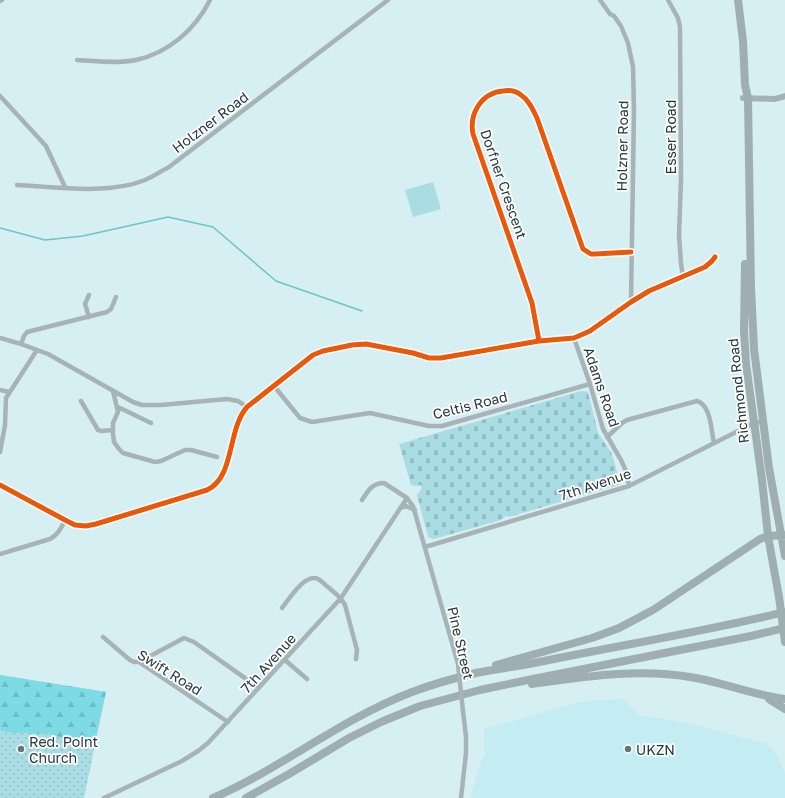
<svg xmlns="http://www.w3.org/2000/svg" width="785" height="798" viewBox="0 0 785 798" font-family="'Golos Text',sans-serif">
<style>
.built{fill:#c4edf3}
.green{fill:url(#green-dots)}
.forest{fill:url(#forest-firs)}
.cemetery{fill:url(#cemetery-stones)}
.pitch{fill:#a9dce3}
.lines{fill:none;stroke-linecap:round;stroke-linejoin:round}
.stream{stroke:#70c1cc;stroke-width:1.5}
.street{stroke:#a7b3b4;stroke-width:4.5}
.secondary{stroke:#a3b2b4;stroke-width:6}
.highway{stroke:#9fafb1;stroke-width:8}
.street-bridge{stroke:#a7b3b4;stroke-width:4.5}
.highway-bridge{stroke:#9fafb1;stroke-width:8}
.cycleway-casing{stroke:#fff;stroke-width:8}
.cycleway{stroke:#e8590c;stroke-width:5}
.poi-dot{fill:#64787a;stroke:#fff;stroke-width:1.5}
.labels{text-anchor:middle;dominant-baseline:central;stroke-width:3.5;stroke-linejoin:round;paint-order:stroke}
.street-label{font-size:14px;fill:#26383a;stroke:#fff}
.poi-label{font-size:14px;fill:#26383a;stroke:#fff;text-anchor:start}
</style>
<defs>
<pattern id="green-dots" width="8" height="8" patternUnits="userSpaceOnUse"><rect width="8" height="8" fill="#a9dce3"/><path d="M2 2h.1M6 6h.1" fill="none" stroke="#91bec4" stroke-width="1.8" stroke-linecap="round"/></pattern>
<pattern id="forest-firs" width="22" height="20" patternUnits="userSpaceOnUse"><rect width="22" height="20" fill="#7ddbe6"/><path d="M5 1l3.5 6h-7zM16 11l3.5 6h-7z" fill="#6cbdc6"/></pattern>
<pattern id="cemetery-stones" width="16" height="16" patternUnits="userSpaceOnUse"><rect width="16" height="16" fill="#a9dce3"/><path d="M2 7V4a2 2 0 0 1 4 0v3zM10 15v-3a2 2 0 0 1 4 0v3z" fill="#91bec4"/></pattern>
</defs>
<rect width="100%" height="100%" fill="#d6eff2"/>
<!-- built -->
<path class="built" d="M623 699 639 715 684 722 767 744 776 753 785 773V798H470L481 762 485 754 484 749V729L572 704 592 700Z"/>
<!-- green -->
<path class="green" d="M0 675 106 692 84 798H0Z"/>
<!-- forest -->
<path class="forest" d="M0 675 106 692 94 746 49 734 6 732 0 729Z"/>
<!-- cemetery -->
<path class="cemetery" d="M581 391 588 392 598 433 611 452 621 484 509 517 506 516 501 520 434 539 428 537 417 495 422 488 421 485 416 486 411 485 399 444Z"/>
<!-- pitch -->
<path class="pitch" d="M433 182 441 209 413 217 405 190Z"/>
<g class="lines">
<!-- stream -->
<path class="stream" d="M0 228 45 240 83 236 168 217 213 227 276 281 362 311"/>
<!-- street -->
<path class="street" d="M600 0 610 14 614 16 621 26 628 43 633 67 634 110 631 302
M668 0 678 18 680 27 681 180 679 235 681 264 683 276
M0 1 2 0
M77 60C96 61 117 64 136 60 168 53 195 30 210 0
M0 96 46 146 65 187
M17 185C56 187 108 195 145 180 153 177 161 171 169 167L388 0
M89 295 85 304 89 317
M0 338 21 344 48 354 133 402 142 405H161L227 399 238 401 247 407
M574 338 590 384 603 429 621 460 626 471 629 486
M539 341 532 303 473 134C469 114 481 93 503 91 509 90 516 91 521 95 529 100 533 110 537 118L583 249 591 254H595L631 252
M21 344 24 336 27 332 107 312 111 309 116 297
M274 386 300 418 312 422 370 413 429 426H442L590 384
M0 390 9 392
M113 391 118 412 113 423V434L114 442 119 449 123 453 155 462 161 461 185 450H191L217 457
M81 401 98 430 102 431 112 430
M118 407 151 423
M607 437 622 423 627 420 697 401C711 405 711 430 714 443
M0 452 5 425 6 398 37 350
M0 485 65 520 75 525 86 526 96 524 207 490C235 477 227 430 247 407L313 355 323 351 352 345 366 344 413 353 429 358H441L539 341 574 338 590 331 631 302 649 291 705 267 712 261 715 257
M362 500C368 491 372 483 384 483L407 498 413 506 458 664
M401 508 406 506 415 510
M425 547 629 486 754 423 763 422
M0 554 50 539C58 535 61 528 65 520
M282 608C289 599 305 573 318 579 322 581 325 585 328 587 335 593 341 597 345 605L357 650 356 659
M103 637 130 660 134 662H139L228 722
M285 660 307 679
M139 662 184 638 194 642 259 688
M104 798 182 761 198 751 208 743 341 598 407 498
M461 798 466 753V737L463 711"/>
<!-- secondary -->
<path class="secondary" d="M743 98 775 99 785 96"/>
<!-- highway -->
<path class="highway" d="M738 0 743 41 745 85 748 98 751 288 754 349 769 468 785 556
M745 264 744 331 746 364 762 480 768 536 779 597
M496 665 592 638 619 628 653 610 760 539 768 536 785 535
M532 684C583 677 638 668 690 677 722 682 753 695 785 699
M769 699 785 709
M213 798C282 768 341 719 412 692 433 684 455 678 476 673 495 669 515 667 534 663 617 646 702 632 785 612
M246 798 289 774 349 738 381 722 420 706 480 690 533 679 751 636 785 628"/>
<!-- street-bridge -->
<path class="street-bridge" d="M458 664 463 711"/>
<!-- highway-bridge -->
<path class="highway-bridge" d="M779 597 785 642"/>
<defs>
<path id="cycleway" d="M539 341 532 303 473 134C469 114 481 93 503 91 509 90 516 91 521 95 529 100 533 110 537 118L583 249 591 254H595L631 252
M0 485 65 520 75 525 86 526 96 524 207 490C235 477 227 430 247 407L313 355 323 351 352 345 366 344 413 353 429 358H441L539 341 574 338 590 331 631 302 649 291 705 267 712 261 715 257"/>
</defs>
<!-- cycleway casing -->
<use href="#cycleway" class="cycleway-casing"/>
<!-- cycleway -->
<use href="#cycleway" class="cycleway"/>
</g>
<!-- markers -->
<g class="poi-dot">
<circle cx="21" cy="749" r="4"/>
<circle cx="628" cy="749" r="4"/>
</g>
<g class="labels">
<!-- street labels -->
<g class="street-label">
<text transform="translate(210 122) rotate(-37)">Holzner Road</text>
<text transform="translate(670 137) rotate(-90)">Esser Road</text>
<text transform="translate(622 146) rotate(-89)">Holzner Road</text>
<text transform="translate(504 184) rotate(71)">Dorfner Crescent</text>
<text transform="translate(602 387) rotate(71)">Adams Road</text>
<text transform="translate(738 391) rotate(-96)">Richmond Road</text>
<text transform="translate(470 405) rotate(-14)">Celtis Road</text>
<text transform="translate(595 484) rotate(-18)">7th Avenue</text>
<text transform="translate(461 643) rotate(77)">Pine Street</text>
<text transform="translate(268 663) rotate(-48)">7th Avenue</text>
<text transform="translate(170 672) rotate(32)">Swift Road</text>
</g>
<!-- poi labels -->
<g class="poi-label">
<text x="29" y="741">Red. Point<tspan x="29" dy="16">Church</tspan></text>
<text x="636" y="749">UKZN</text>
</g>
</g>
</svg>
